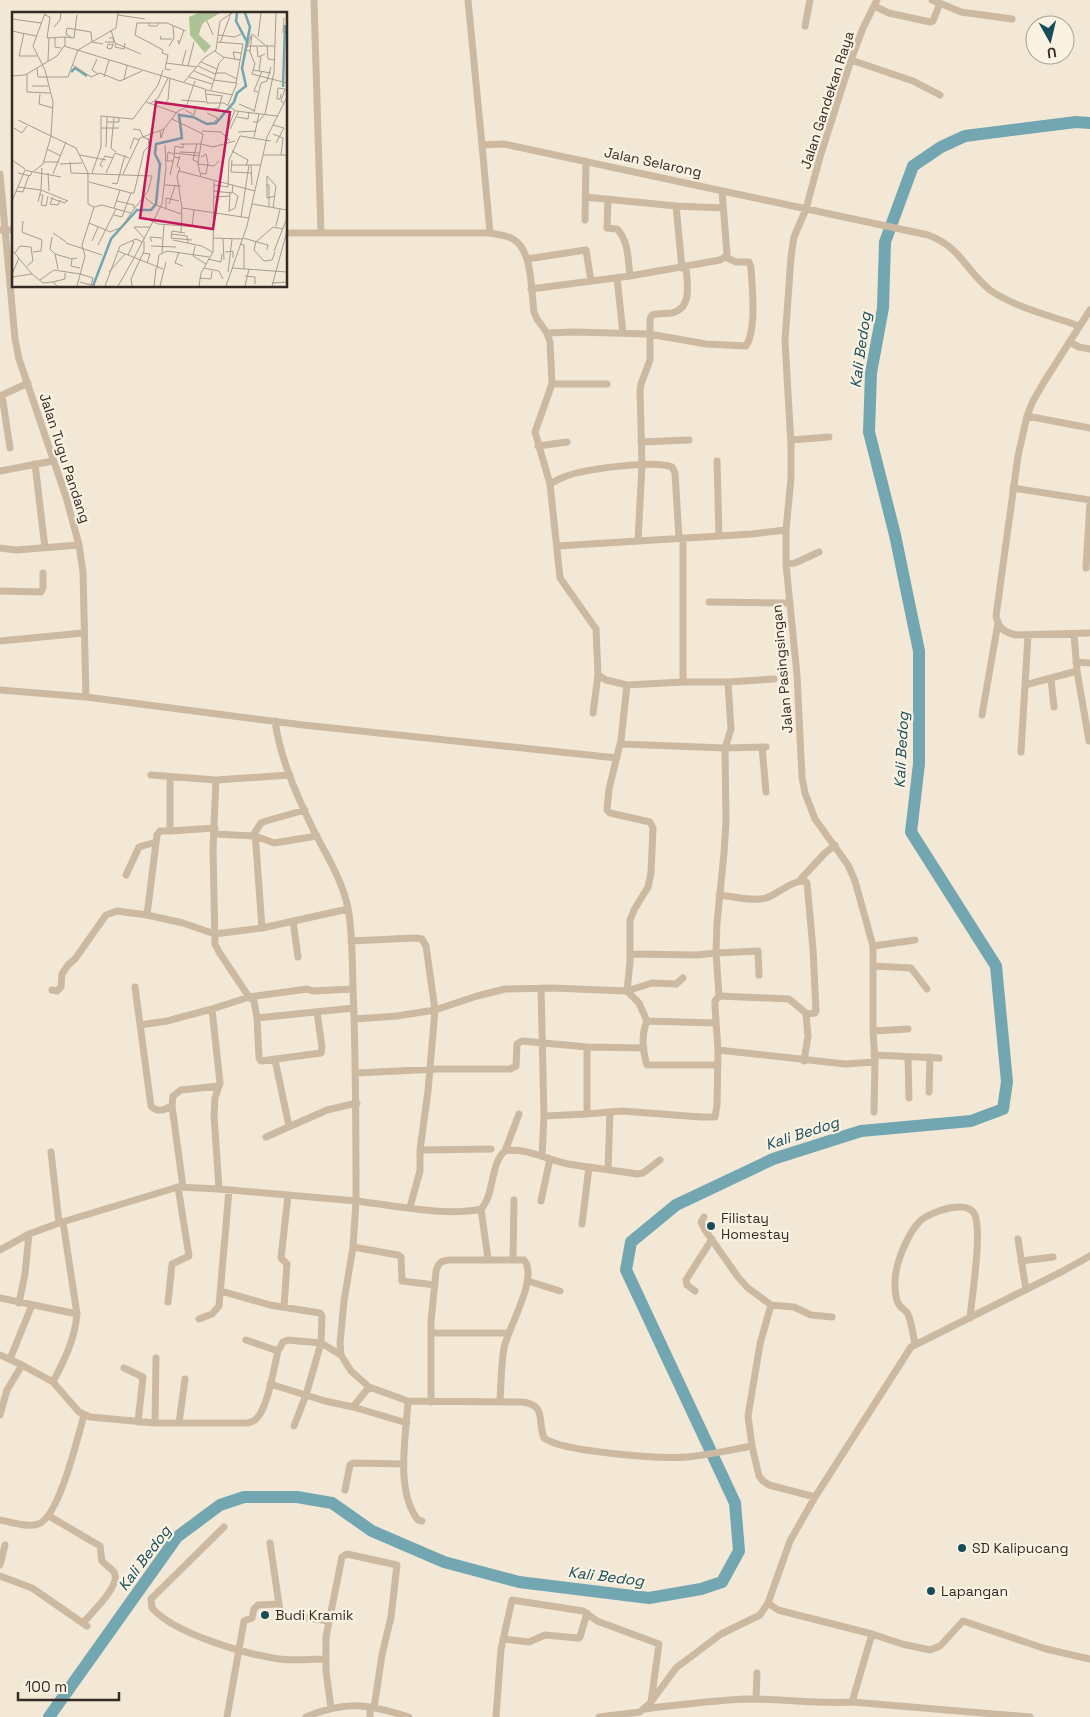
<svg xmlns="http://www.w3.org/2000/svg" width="1090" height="1717" viewBox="0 0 1090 1717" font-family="'Space Grotesk',sans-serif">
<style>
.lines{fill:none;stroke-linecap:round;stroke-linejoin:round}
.river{stroke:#72a7b2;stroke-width:12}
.minor{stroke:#cbb9a1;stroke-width:7}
.poi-dot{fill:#174d59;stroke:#faf2e2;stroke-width:2}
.labels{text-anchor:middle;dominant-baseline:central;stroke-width:4.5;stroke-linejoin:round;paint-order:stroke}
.street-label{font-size:14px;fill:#352b24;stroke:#faf2e2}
.poi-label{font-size:14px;fill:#352b24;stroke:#faf2e2;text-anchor:start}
.water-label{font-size:15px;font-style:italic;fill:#174d59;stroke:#faf2e2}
.inset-river{fill:none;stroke:#72a7b2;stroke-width:2.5}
.inset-road{fill:none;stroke:#a79c8e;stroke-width:1}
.view{fill:#c2185b;fill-opacity:0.15;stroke:#c2185b;stroke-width:2.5}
.inset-edge{fill:none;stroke:#352b24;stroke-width:2.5}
</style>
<rect width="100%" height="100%" fill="#f3e8d5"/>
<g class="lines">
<!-- river -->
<path class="river" d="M49 1717 177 1537 220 1505 244 1497H297L332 1503 372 1531 444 1562 519 1582 649 1598 701 1589 722 1582 739 1551 735 1503 626 1270 631 1242 676 1205 773 1159 861 1131 971 1121 1003 1109 1007 1082 996 966 911 832 919 764V651L895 535 869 432 871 373 883 308 885 242 913 166 941 147 965 136 1076 122 1090 123"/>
<!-- minor -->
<path class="minor" d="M314 0 321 233
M468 0 482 145
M932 0 961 12 1012 19
M874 6 889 13 930 22 933 21 940 3
M805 26 810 0
M851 60 913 81 940 95
M0 174 15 339 19 359 66 497 79 545 83 572 86 697
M722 191 727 254 725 257
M585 197 676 206 723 208
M608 199 607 228 617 229C629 241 628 261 630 276
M676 206 682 268
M585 220 586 161
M0 230H14
M286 233H490L482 145 504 144 928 235C961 247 965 270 990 290 1014 307 1052 316 1079 326
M490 233C498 235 506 235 513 239 533 250 531 292 534 312L537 319 547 333 550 342 552 384 535 432 550 484 560 578 596 629 598 675 606 680 627 685 621 740 609 789 607 810 610 813 650 822 653 828 651 873 648 887 634 910 630 920V962L627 991
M527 259 586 250 591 281
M617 278 623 333
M531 289 630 276 720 260 725 257
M1090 310 1044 382 1033 401 1027 416 1018 456 996 616C999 629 1004 632 1016 635L1090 633
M547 333 574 332 649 334 706 344 746 346C757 329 752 287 751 267L749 262H736L725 257
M1069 342 1079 347 1090 349
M552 384H607
M2 395 10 448
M0 396 28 383
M1027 416 1090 428
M791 440 829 437
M641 442 689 440
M538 446 567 442
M717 461 719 536
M35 464 45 548
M0 471 53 461
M550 484C555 481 559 479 564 477 583 469 653 460 672 467L675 473 679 538
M1013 488 1090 500
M638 541 642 465 640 391 641 384 650 360V319L652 315C658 313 665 314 672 313 693 308 687 283 686 267
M557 546 752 534 786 530
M0 548 16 550 79 545
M786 564 795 563 819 552
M1086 568 1090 503
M0 591 41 592 43 588V573
M709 602 789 603
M1074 634 1077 671 1089 741
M0 641 83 633
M1076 662 1090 663
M1051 679 1054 707
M683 682H728L774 679
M627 685 683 682V538
M1025 685 1077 671
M0 690 86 697 303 725 617 758
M593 713 598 675
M982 715 998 623
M621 744 725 748 766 747
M762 747 766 792
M1021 752 1028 635
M151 775 216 780
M290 775 216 780 213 849 215 944 219 952 249 997 254 1001 257 1018 259 1058 261 1061 321 1053 322 1047 317 1012
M170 831 215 828
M214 834 255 836 274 843 317 836
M126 875 139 847 156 842
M799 881 825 853 835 845
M719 895C733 896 752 902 766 898 778 894 792 880 805 881L807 883 813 949 816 1011 815 1013 807 1014 789 999 719 996
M147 915 157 835 160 831H170V777
M293 921 298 957
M262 928 255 832 261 823 266 821 305 810
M351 941 415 938 422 939 426 946 435 1010 428 1091 420 1150V1171L410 1207
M873 946 915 940
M630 954 697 955 716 953 717 923 724 853 726 822 725 748 731 729 728 682
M873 966 911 968 927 989
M135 987 151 1106C157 1113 164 1110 172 1106
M541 988 544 1116 542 1156
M52 990 57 991 61 987 62 974 68 965 75 959 106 915 117 911 147 915 183 923 215 934 262 928 348 909
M627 991 639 1003 647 1021 716 1023
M212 1009 220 1083 215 1098 214 1115 219 1189
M257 1018 354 1008
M355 1019 397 1016 435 1010 477 996 505 989 553 988 627 991 652 983 676 984 683 978
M647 1021C641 1035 643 1052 647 1065H718
M140 1025 167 1021 212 1009 249 997 307 989 313 991 353 989
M873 1031 908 1029
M718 1050 845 1064 875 1062
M874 1055 939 1058
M908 1057 909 1098
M275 1060 289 1126
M804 1061 808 1036 806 1014
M356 1073 438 1069H510L516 1066 517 1044 522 1041 587 1047 644 1048
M929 1092 930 1057
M874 1112 875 1062 873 1031V946L855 881 848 865 815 819 805 793 802 777 797 675 786 564V530L791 478V445L785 341 791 257 794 237 806 209 820 157 851 60 863 28 877 0
M587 1114 610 1112
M544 1116 587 1114V1047
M266 1137 327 1110 357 1103
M420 1150 491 1149
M505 1151 519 1114
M51 1152 59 1223
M660 1160 643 1173 637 1174C614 1170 591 1168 568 1164 547 1160 526 1147 505 1151 490 1163 495 1194 481 1209 446 1217 392 1205 356 1201L353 1247 344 1301 340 1343 341 1355 351 1371 369 1387 408 1401 522 1402C547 1405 537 1420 544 1438 562 1452 662 1459 687 1457 709 1455 730 1450 752 1446
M608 1169 610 1112 622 1111 701 1117H715L717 1105 718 1050 715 1006V1001L719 996 716 953 758 951 759 975
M183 1187 172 1106 173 1096 181 1090 219 1086
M541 1201 550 1159
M481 1209 488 1259
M704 1217 701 1222 705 1230 738 1277 748 1288 771 1305 794 1307 811 1315 832 1317
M582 1224 589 1167
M1018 1239 1026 1290
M353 1247 398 1255 401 1257 402 1281 435 1285
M0 1250 29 1234 59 1223 178 1187 219 1189 356 1201C356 1130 356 1059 353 988 352 962 353 934 348 908 342 879 326 855 313 829 297 796 280 758 275 721
M513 1259 514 1200
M1021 1261 1053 1257
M528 1281 560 1291
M221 1291 270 1305 320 1313 322 1316 321 1343 341 1355
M695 1291 687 1285 686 1280 712 1239
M0 1298 77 1314
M168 1302 172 1264 189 1256 178 1187
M19 1303 25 1274 29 1234
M771 1305 760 1344 748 1416 752 1446 759 1476 763 1481 769 1485 815 1497
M284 1307 287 1264 281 1258 288 1196
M199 1319 212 1314 219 1306 229 1190
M431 1333H509
M915 1344C913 1335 912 1324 908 1314 906 1310 900 1308 898 1303 896 1299 895 1289 895 1284 894 1267 907 1234 920 1221 930 1212 968 1198 975 1215 982 1234 972 1296 970 1318
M278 1351 283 1342 288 1340 321 1343 306 1395 294 1426
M0 1355 22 1365 53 1382 79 1412 90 1417 155 1423H247C251 1422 254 1422 257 1418 268 1407 274 1367 278 1351L246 1340
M10 1359 32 1305
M124 1368 143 1377 138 1422
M53 1382C64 1361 75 1339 77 1314L63 1222
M270 1384 325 1401 353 1407 369 1387
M408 1401C406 1436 395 1491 418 1520L422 1521
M431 1402V1322L436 1271C439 1261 442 1261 451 1260H524C539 1278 508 1327 504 1348 501 1366 501 1384 500 1402
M353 1407 407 1423
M0 1415 7 1390 22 1365
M155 1423 156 1358
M179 1423 185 1379
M345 1490 350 1465 353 1463 404 1464
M49 1516 100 1546 102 1561C105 1565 111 1568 114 1572 122 1585 91 1613 83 1623
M0 1520C11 1522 28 1528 38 1524 59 1518 78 1436 84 1415
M224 1527 151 1599 152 1608C175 1634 245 1654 279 1659 294 1661 311 1659 326 1659
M270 1543 280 1611 283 1614 328 1621
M0 1565 5 1545
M0 1576 32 1588 87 1626
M768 1603 778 1610 872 1634 902 1644 930 1650 940 1646 963 1621 1046 1649 1090 1659
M503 1639 529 1642 545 1635 578 1638 580 1637 587 1613
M756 1699 757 1673
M852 1702 872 1634
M370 1707V1717
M331 1708 326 1671V1637L342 1557 347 1554 397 1565 391 1617 382 1655 374 1708
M644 1709C679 1705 713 1700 748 1699 783 1699 818 1704 852 1702L1030 1717
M227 1717 244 1621 252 1618 254 1609 258 1605 278 1604
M306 1717C346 1700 368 1704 409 1717
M496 1717 501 1649 512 1600 583 1611 597 1621 659 1644 651 1702
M599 1717 640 1712 651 1702 676 1668 721 1634 760 1615 768 1603 790 1541 815 1497 911 1347 1063 1271 1090 1256"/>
</g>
<!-- markers -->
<g class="poi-dot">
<circle cx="711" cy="1226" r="5"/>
<circle cx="962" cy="1548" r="5"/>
<circle cx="931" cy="1591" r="5"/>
<circle cx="265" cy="1615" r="5"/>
</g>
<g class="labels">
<!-- street labels -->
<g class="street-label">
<text transform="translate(827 100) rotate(-72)">Jalan Gandekan Raya</text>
<text transform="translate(653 162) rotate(12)">Jalan Selarong</text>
<text transform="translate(65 458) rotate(72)">Jalan Tugu Pandang</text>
<text transform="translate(782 669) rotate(-95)">Jalan Pasingsingan</text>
</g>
<!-- poi labels -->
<g class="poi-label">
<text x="721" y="1218">Filistay<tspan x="721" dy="16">Homestay</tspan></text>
<text x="972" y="1548">SD Kalipucang</text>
<text x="941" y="1591">Lapangan</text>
<text x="275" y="1615">Budi Kramik</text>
</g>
<!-- water labels -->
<g class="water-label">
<text transform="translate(860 350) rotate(-82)">Kali Bedog</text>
<text transform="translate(901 750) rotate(-87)">Kali Bedog</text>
<text transform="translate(802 1133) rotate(-18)">Kali Bedog</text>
<text transform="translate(144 1558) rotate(-53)">Kali Bedog</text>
<text transform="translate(606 1576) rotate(7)">Kali Bedog</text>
</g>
</g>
<!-- overview -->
<g transform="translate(12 12)">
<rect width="275" height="275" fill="#f3e8d5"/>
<path d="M186 1H208L191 11 188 18 187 23 199 34 193 41 178 23 177 5Z" fill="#adc295"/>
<path class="inset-river" d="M225 1 224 9 235 30M59 60 63 56 75 64M271 75 273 13M81 274 99 227 125 198H139L144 192 148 152 143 142 144 132 170 126 167 103 181 105 195 112 204 111 222 90 225 81 234 74 230 56 238 15 233 1"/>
<path class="inset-road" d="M33 1 21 34 33 58 41 90 39 124 64 136 76 161V192L82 195 70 233 73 244 65 274M33 3 38 5 35 26 53 25V34M106 3 133 7M0 7 29 11M195 9 201 23M137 10V14H145L147 11M42 15 48 8 49 1M99 18 103 31 129 42M0 19 24 24M12 21 7 44H25M271 21 272 6M206 23 223 25 229 22M149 24 148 27H160M53 25 62 26 65 3M246 25 249 1M43 26V35L49 36M60 26 54 22 55 16 79 20 80 30 91 32M166 28 167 32 172 18M93 30H102L101 26H97M205 30 231 32 224 71M104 31 103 35 112 37 113 31M208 31 219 1M101 33 96 32 95 36 99 37 101 33V31M253 33 240 22 238 40 243 52 240 62 275 71M255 33 256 47 263 48M157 34 162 26 161 14M235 34H263M245 35 246 45 253 42M66 38 104 16 106 1M203 39 211 45 228 48M238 39 234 38 239 24M85 47 80 58 86 62M223 47 221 40 230 41M36 49 37 26M189 50 205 57M154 51 185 55M61 53 79 65 88 61 108 69 130 59M170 53 174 38M176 54 182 30M186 54 203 62M25 56 26 65H56L66 38M159 58 153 57 156 43 150 41 151 38 123 23 125 11H155L174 19M241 58 259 61M182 59 201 67M247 59 249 44M203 61H213L225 67M15 62V80L38 81M0 64 13 63 45 44 52 34 193 77 195 91H212L224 99 265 104M92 65 97 48M177 65 200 72M112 68 115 53M201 68 225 71M172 70 192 46 204 38 208 9 220 1M20 74H36M194 78 221 83M199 78 207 51 213 45M246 80 242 79 250 59M28 82 27 92 41 96M194 82 211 84M269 82 268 87H265L266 76 273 77 269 89 272 91M169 88 194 90M143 89 174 95M134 90 165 101M138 92 146 86 156 66M152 92 156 88 158 66M227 92 243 99M216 93 225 71M174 95 194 98 207 96 210 84M173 98 182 103 184 94M242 100 249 71 255 69 259 55M195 101 206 106 201 111M253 102 262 60 264 1M102 105 99 136 104 140M225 105 236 107 237 100M160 107 191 122 189 132H168M95 110H107V106M241 110H246L253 102M261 113 272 116 264 131M2 116 10 121 15 114M89 116H107M121 117 128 118 131 125 138 128M218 117 227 99M148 119 149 126 152 117M190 119 209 120 218 129M226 120 244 119M261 122 271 126 269 143M213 124 223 98M242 125 247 102M185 131 181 148 186 150M94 135 95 105M35 137 49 144M118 137 122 126 127 128M220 139 236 148 234 154M168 140 187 141M163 141 187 144M68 143 94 148M251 143H275M168 144 165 154 168 156 165 164 170 196M162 145 163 134 171 136V132M0 148 13 157M220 148 219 160 240 161M161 149H155L156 140 162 142M31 150H47M58 150 59 161 140 164 136 179 119 201 90 193 82 195M48 152 70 151M186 152 202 154 207 149M219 153H249M239 153 240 173M91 155 88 153 93 144 101 146M167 159 243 179M22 160 49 165M6 161 18 164 20 160M36 161 37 179M80 161 89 135V104L121 107 146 73 151 58M94 161 103 141 117 146M189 161 194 162 196 151 194 142 189 145M41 162 54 130M111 162 128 126 152 117 165 100 174 95 183 69M158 163 162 145 168 146M255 164 264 174 261 196M255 164V186L263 184M189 165 186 152 189 132 201 135 223 129M77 170 119 181M100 171 105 172 113 143M153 173 169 174M202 173 216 175 217 148 228 124 259 129M254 173H257V195M6 175 29 178M29 178 30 156M4 179 11 180 17 163M201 179 220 181 221 173M119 181H122L132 139 137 134 136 126M28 183H31L29 193 34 194 36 184M131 184 141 192 169 202 170 196 237 206M41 185 38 192 46 193 48 188M202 185 218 184M38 186 53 191 55 188M0 189 13 158 21 160 31 152 39 124 6 108M105 189 122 193V196M26 190 29 178 56 189M157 192 163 174M240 192 275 198M102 196 108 178M154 197V186L167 189M217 199 223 196 226 184 220 180M217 200 218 180M102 203 110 205 119 181M229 205 237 153M133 206 146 212 188 215M11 209 10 220 30 228 29 239 21 240M77 211 94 218M180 214 182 198M264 214 268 197M94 218 98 220 110 215 119 201M41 221 54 230M169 221 170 202M173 221 160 219 159 226 180 228M159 222 175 224 176 231M40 225 38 237 43 242 60 247 65 246M201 226 230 227M231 226 256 233 255 238M133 227 122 215H138M211 227 212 248M161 228 190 234 200 240M80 229 86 215M244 229 242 238 252 249 260 248 263 240M245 229 261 215 271 217M140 230 138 225 150 226M54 231 90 243M228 232 232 233V257M86 233 104 197M139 234 164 235M183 234 181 244 194 252M0 238 20 262 31 271 41 270 45 274M106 239 151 257M262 239 275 206M167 240 163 251 171 254M213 240 221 239V246M3 241 8 234 19 235 21 249 15 254M131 241 138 242 135 251M150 241 152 212M43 242 46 257M116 243 122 230 120 229M122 246 150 192 154 156 153 133M60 247 59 254 68 256M196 247 209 250 210 242M145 256 147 243 155 239 197 245M192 256 207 259 211 267M220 256 275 260M97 260 113 242M216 260 220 227M0 262 7 246M68 262 81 266 79 273M233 264 243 265V272M0 265 20 262M187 266 199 267 200 259M28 268 42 258 68 262M41 270 53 267V261M68 270 83 274M260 271 275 270M93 274 108 234 124 227 130 230M106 274 122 246M120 274 119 267 132 239V229M142 274 144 256M148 274 154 250M187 274 189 261 201 240 202 169M214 274 235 214 255 125 275 85M233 274 237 257M260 274 275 219"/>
<path class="view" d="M144 90 218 100 201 217 128 206Z"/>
<rect width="275" height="275" class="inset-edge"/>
</g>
<!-- north arrow -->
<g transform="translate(1050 40) rotate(172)"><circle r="24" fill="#faf2e2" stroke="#aba296"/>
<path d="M0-4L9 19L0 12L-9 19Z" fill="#174d59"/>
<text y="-8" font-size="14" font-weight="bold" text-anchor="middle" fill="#352b24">U</text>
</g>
<!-- scale -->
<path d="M18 1692v8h101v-8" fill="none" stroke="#352b24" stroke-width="2.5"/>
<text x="25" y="1692" font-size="15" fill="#352b24" stroke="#faf2e2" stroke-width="4" paint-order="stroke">100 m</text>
</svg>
